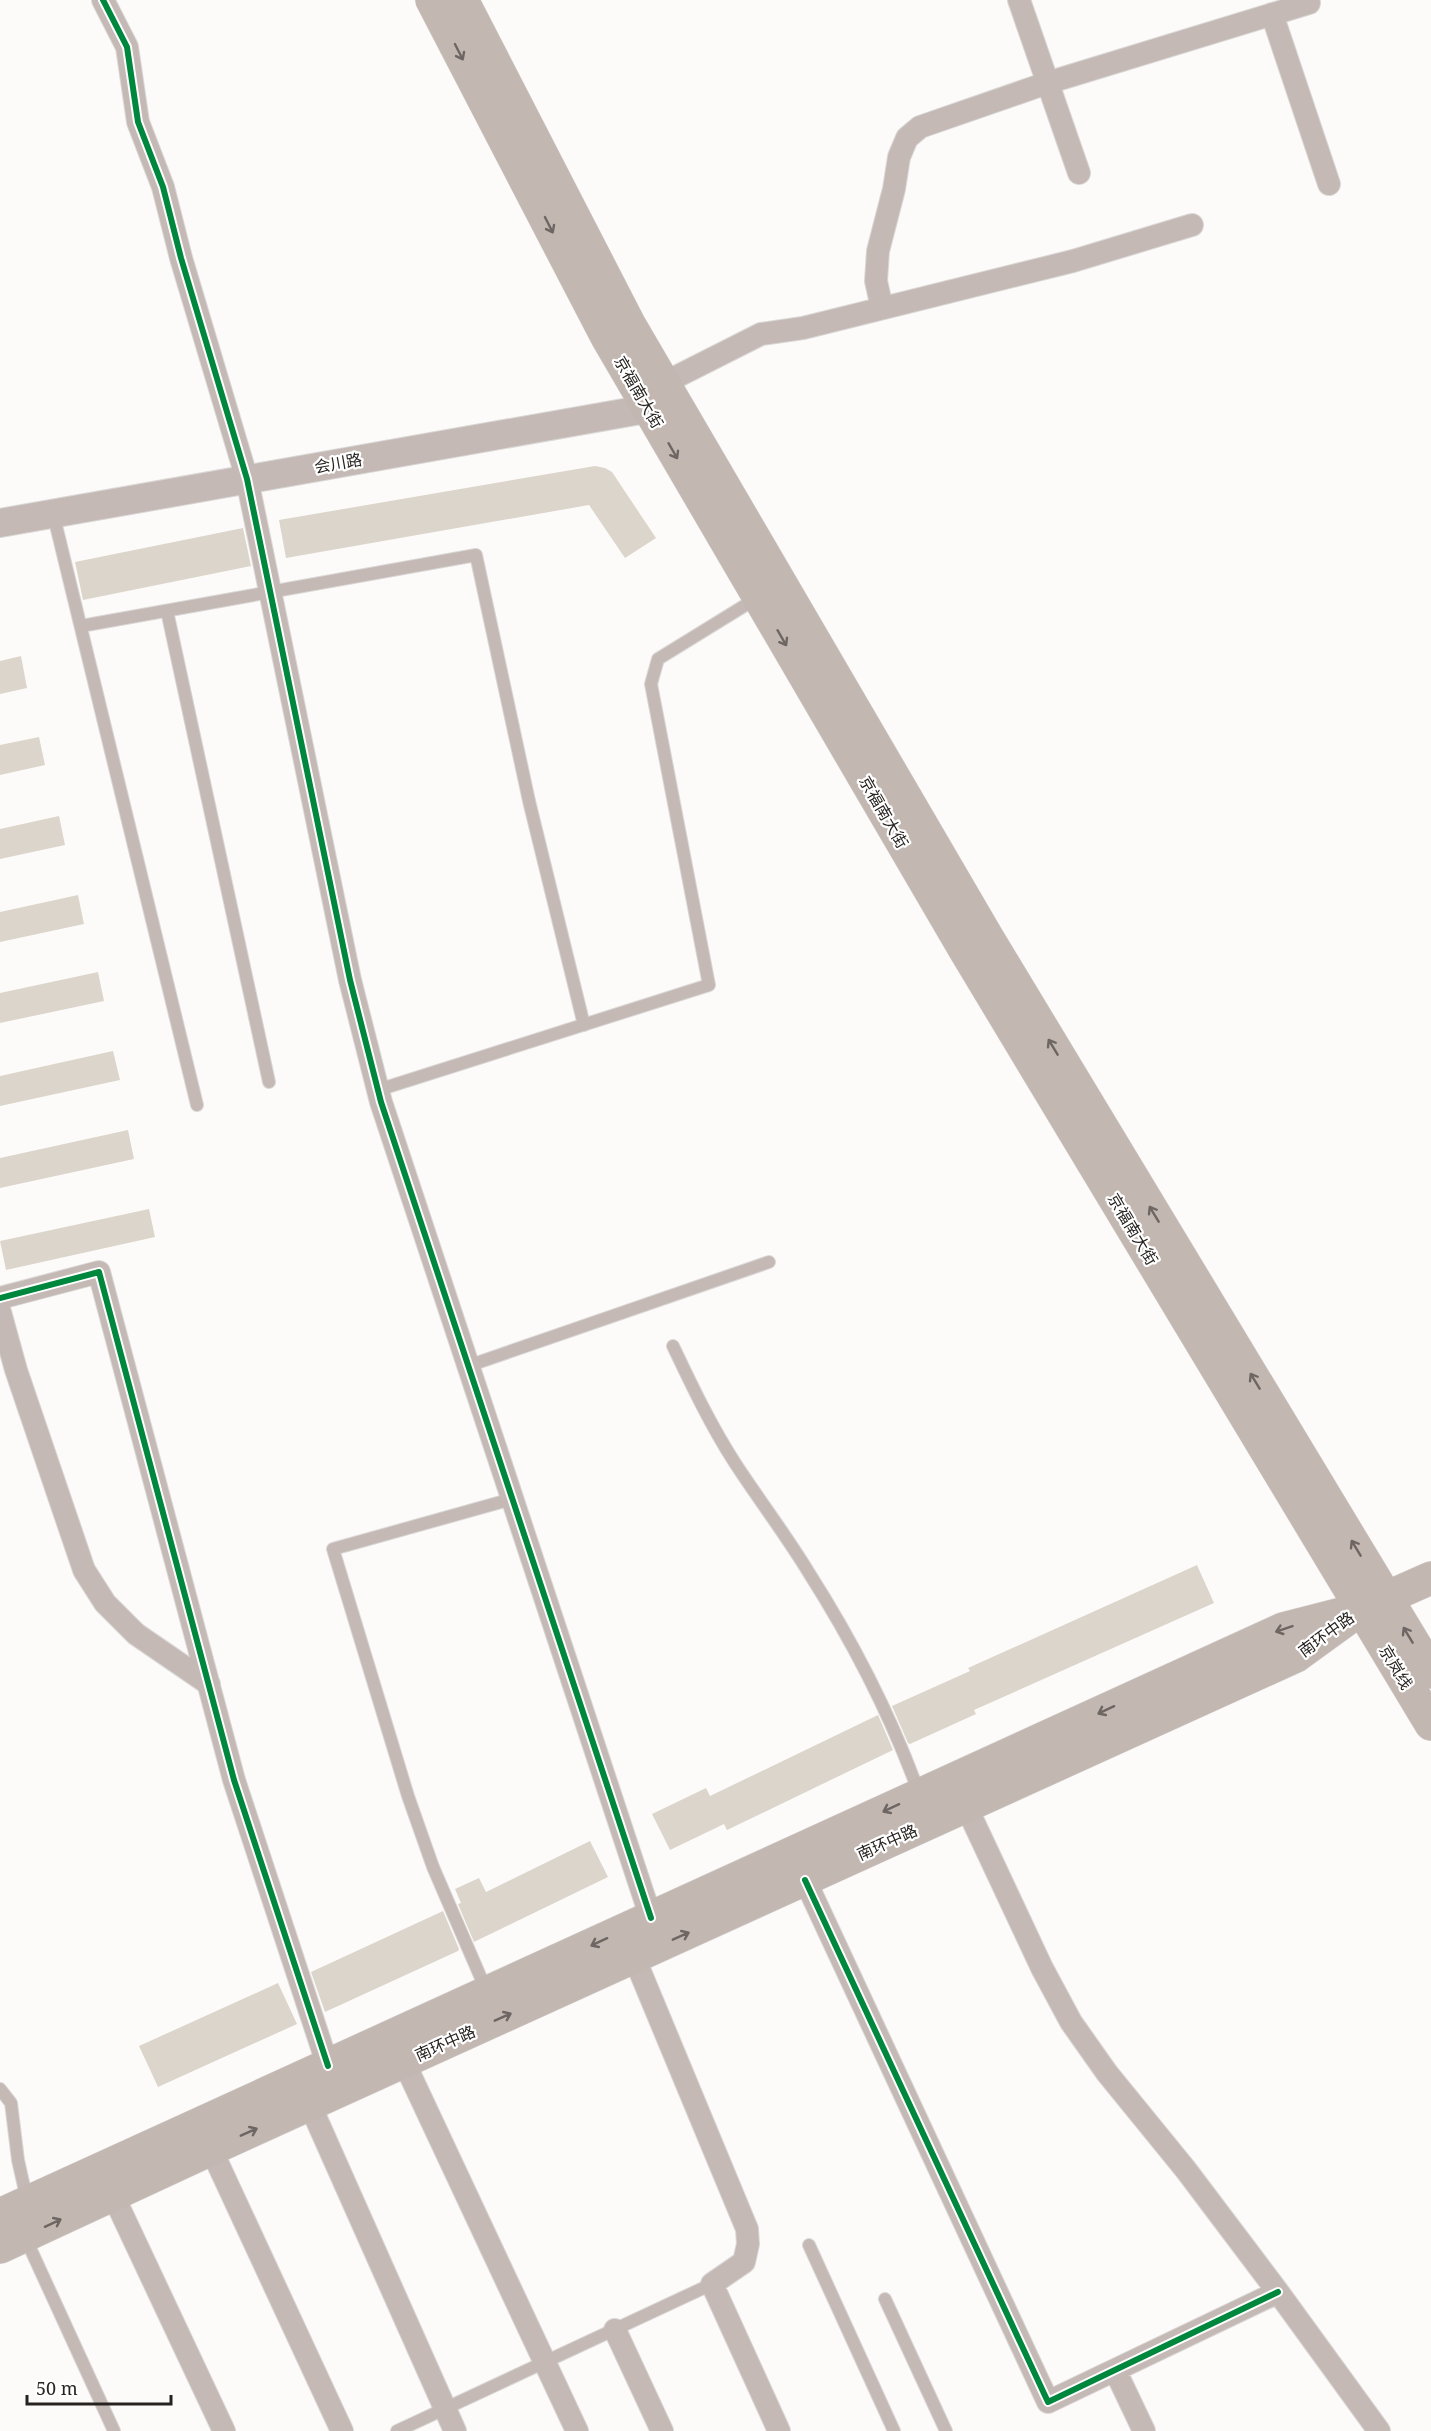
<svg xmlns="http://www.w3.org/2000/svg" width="1431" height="2431" viewBox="0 0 1431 2431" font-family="'Noto Serif','Noto Sans SC',serif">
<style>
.building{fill:#dcd5cc}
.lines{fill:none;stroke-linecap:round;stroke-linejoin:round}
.service-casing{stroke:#dad8d7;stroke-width:14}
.minor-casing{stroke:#dad8d7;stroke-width:24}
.tertiary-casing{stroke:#dad8d7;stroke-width:30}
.trunk-casing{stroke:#dad8d7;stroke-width:34}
.service{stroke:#c4b9b5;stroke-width:12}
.minor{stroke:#c4b9b5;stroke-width:22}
.tertiary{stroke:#c4b9b5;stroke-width:28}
.trunk{stroke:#c3b7b2;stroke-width:33}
.cycleway-casing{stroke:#fff;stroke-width:10}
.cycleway{stroke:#00873e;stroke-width:6}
.oneway{stroke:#6d6662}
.labels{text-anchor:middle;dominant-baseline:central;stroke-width:4.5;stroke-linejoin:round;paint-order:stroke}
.street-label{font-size:16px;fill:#272320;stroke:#fff}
</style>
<rect width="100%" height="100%" fill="#fdfbf9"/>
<!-- building -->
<path class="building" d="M595 466 605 468 612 472 656 538 625 558 589 505 286 558 279 520Z
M243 528 251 566 83 600 75 562Z
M21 656 27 688 0 694V661Z
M39 737 45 765 0 775V745Z
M59 816 65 845 0 859V829Z
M78 895 84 924 0 942V912Z
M98 972 104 1001 0 1023V993Z
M113 1051 120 1080 0 1106V1076Z
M128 1130 134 1159 0 1188V1158Z
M149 1209 155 1237 6 1270 0 1241Z
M1197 1565 1214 1603 974 1710 976 1714 910 1744 908 1743 892 1706 970 1671 968 1668Z
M878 1715 893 1750 727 1830 724 1824 670 1850 652 1814 706 1788 710 1796Z
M590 1841 608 1877 474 1942 458 1904 461 1903 455 1889 479 1878 486 1892Z
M443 1911 459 1949 458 1951 325 2012 311 1972Z
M278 1983 297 2024 158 2087 139 2046Z"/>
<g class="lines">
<defs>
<path id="service" d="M53 513 197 1105
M167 611 269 1082
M81 626 476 555 529 801 584 1025
M378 1090 709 985 651 684 658 659 757 598
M673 1346C692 1386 711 1426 735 1463 759 1500 786 1535 809 1573 853 1642 891 1716 919 1793
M468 1366 769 1262
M487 1992 433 1867 408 1796 333 1549 512 1499
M0 2089 11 2103 18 2160 27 2200
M25 2237 114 2431
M809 2245 894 2431
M885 2299 946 2431
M397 2431 712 2284"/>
<path id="minor" d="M103 0 127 47 138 122 163 187 181 258 247 479 350 980 381 1102 651 1918
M1019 0 1079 173
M1272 14 1329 184
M882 308 876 281 878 251 894 189 899 157 907 138 920 127 1047 83 1309 3
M664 383 761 334 803 328 1073 261 1192 225
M0 1298 99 1272 234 1780 328 2066
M0 1312 16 1370 84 1570 105 1603 136 1634 209 1684
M966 1806 1042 1968 1071 2022 1107 2073 1186 2170 1278 2292 1379 2431
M805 1880 1048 2402 1278 2292
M634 1957 747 2229 748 2244 744 2262 712 2284 779 2431
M404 2062 577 2431
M310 2105 455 2431
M211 2149 342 2431
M113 2195 224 2431
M615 2330 662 2431
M1115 2370 1144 2431"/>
<path id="tertiary" d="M0 523 669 405"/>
<path id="trunk" d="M432 0 607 337 965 950 1431 1724
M462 0 629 324 987 937 1431 1672
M0 2215 1283 1629 1361 1609 1431 1578
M0 2247 211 2149 1296 1656 1347 1619"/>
</defs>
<!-- service casing -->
<use href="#service" class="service-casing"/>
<!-- minor casing -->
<use href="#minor" class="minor-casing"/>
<!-- tertiary casing -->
<use href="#tertiary" class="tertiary-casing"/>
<!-- trunk casing -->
<use href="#trunk" class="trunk-casing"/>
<!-- service -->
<use href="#service" class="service"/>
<!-- minor -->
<use href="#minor" class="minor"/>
<!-- tertiary -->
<use href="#tertiary" class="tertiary"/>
<!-- trunk -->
<use href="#trunk" class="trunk"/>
<defs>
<path id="cycleway" d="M103 0 127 47 138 122 163 187 181 258 247 479 350 980 381 1102 651 1918
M0 1298 99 1272 234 1780 328 2066
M805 1880 1048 2402 1278 2292"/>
</defs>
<!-- cycleway casing -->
<use href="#cycleway" class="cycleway-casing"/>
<!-- cycleway -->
<use href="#cycleway" class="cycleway"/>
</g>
<!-- one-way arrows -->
<defs><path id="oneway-shaft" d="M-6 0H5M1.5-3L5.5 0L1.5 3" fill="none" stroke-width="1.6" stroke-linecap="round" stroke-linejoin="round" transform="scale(1.5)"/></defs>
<g class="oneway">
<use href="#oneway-shaft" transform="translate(459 52) rotate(63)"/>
<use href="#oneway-shaft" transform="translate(549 225) rotate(63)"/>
<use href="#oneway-shaft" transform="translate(673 451) rotate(60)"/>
<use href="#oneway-shaft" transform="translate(782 638) rotate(60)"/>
<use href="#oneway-shaft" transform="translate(1053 1047) rotate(-121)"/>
<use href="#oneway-shaft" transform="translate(1154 1214) rotate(-121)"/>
<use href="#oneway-shaft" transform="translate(1255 1381) rotate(-121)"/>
<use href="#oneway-shaft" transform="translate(1356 1548) rotate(-121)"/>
<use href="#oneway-shaft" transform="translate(1284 1629) rotate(161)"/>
<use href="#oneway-shaft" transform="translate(1408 1635) rotate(-121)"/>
<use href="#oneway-shaft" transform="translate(1106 1710) rotate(155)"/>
<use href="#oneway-shaft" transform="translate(891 1808) rotate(155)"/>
<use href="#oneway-shaft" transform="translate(681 1936) rotate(-24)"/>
<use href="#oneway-shaft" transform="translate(599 1942) rotate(155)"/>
<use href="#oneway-shaft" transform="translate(503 2017) rotate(-24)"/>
<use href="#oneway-shaft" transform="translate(249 2132) rotate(-24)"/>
<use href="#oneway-shaft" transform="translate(53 2223) rotate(-25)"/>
</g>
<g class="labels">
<!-- street labels -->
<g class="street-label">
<text transform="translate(639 392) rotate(60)">京福南大街</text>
<text transform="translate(338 463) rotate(-10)">会川路</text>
<text transform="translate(884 812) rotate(60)">京福南大街</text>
<text transform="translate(1133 1229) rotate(59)">京福南大街</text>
<text transform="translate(1326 1634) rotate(-36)">南环中路</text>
<text transform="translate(1396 1667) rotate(59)">京岚线</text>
<text transform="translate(887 1842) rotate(-24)">南环中路</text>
<text transform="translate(445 2043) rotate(-24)">南环中路</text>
</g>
</g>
<!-- scale -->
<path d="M27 2395v9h144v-9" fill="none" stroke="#272320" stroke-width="3"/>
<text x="36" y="2395" font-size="18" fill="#272320" stroke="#ffffff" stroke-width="4.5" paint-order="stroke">50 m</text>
</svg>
